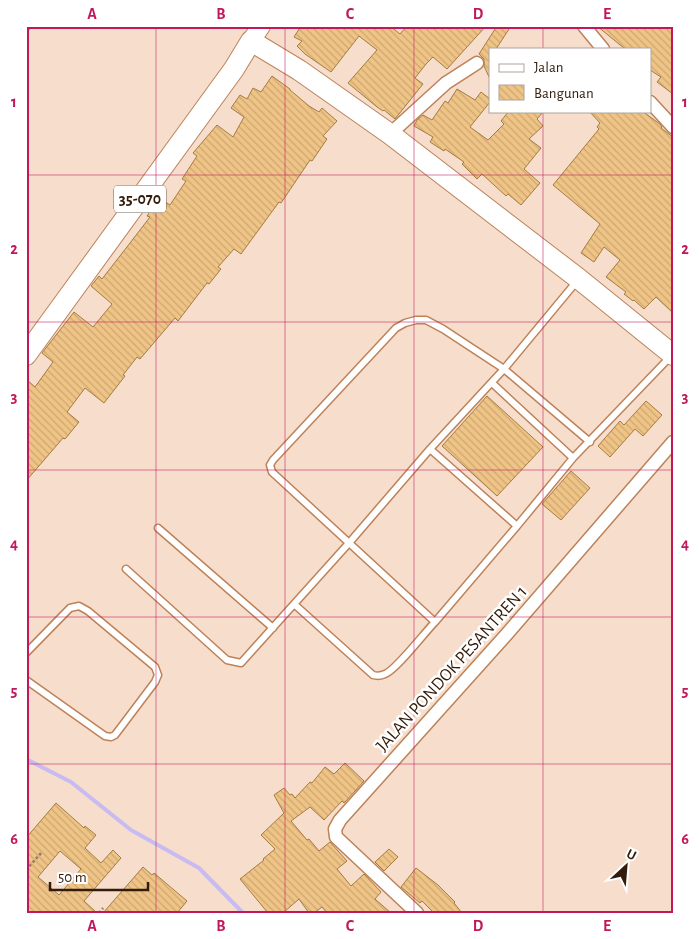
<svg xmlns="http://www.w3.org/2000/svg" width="699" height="939" viewBox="0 0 699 939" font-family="'Alegreya Sans',sans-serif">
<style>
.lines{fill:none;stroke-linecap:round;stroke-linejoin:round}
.stream{stroke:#c8bbf1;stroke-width:4}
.building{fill:url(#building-back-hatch);stroke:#a47c3f;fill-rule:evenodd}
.service-casing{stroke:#bd8258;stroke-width:9}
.minor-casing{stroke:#bd8258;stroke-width:15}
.secondary-casing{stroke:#bd8258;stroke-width:20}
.primary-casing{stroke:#bd8258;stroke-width:22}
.path{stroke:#917867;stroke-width:2.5;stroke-dasharray:2.5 2.5;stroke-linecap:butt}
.service{stroke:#fff;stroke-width:6}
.minor{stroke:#fff;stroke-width:12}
.secondary{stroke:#fff;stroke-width:18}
.primary{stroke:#fff;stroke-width:20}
.grid{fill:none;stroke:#c2185b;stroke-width:1;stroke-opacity:0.55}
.labels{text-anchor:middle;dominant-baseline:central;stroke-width:5;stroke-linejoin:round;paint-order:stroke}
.shield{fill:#fff;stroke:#706054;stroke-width:1}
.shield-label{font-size:16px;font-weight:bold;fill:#331c0a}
.street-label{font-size:18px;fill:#331c0a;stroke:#fff}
.neatline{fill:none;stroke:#c2185b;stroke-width:2}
.grid-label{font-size:16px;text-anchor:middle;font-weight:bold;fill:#c2185b}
</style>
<defs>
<pattern id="building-back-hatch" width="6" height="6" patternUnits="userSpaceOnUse" patternTransform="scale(1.25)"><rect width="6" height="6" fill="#efc486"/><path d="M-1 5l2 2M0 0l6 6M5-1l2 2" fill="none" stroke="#cda872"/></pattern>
</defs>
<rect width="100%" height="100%" fill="#f7ddcc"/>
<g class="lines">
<!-- stream -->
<path class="stream" d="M26 759 71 782 131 830 199 868 243 913"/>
</g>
<!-- building -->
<path class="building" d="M301 26H390L400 34 407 26H486L447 69 433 57 426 64 415 78 423 84 395 119 384 110 383 111 377 107 348 83 377 50 359 36 331 72 305 54 297 46 302 41 294 37Z
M497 26H511L496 49H490V79L484 66V59L479 54Z
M597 26H673V94L657 82 661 77 650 70V49H625Z
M272 76 290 89V90L309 106 319 112 322 108 337 121 323 136 327 139 312 161 310 160 281 203 279 202 241 254 234 249 218 267 221 269 209 284 207 283 178 321 175 318 140 359 137 357 123 375 125 376 104 403 85 388 67 412 79 422 65 439 63 438 26 481V379L35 387 53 362 42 353 74 312 93 327 112 304 91 286 99 276 102 279 130 243 150 217 147 216 159 198 170 205 186 181 182 179 197 156 193 153 217 125 233 137 244 117 231 108 240 95 247 99 253 88 261 92Z
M457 89 475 100 481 92 490 99V102L470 127 488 140 504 124 501 121 509 111H544L537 119 543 126 529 139 541 148 524 169 540 183 521 205 508 194 506 196 482 174 477 179 462 164 464 162 445 149 444 151 430 142 433 137 414 126 417 120 423 115 432 120 445 101 448 103Z
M589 111H642L660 124 662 127 661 128 673 137V313L656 297 644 309 634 300 633 301 624 294 626 292 606 277 620 260 604 247 594 262 581 253 600 224 553 185 599 129 597 127 600 123Z
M487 396 543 447 497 496 442 446Z
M646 401 662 415 643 436 635 429 610 457 598 446 620 421 624 425Z
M571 471 590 488 561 520 542 504Z
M345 763 364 781 345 802 344 803 342 801 324 820 310 807 291 821 307 840 309 839 319 851 330 842 347 861 337 869 351 886 364 874 381 892 375 899 391 913H327L322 907 314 913H309L299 899 283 913H268L240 879 264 860 263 859 275 849 261 835 284 813 274 795 284 788 290 795 292 794 295 798 310 782 312 783 325 767 334 774Z
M56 803 84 828 85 826 96 835 85 848 101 863 113 850 121 858 84 901 97 913H26V838ZM60 851 81 869 59 895 38 877Z
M389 849 398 857 384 871 375 862Z
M143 867 152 875 154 873 187 901 177 913H103Z
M416 868 438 885 455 902 454 903 462 913H434L422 901 420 903 401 887Z"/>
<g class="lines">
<defs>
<path id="service" d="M26 27 27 26
M492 383 573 458
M430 449 517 526 573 458 671 356
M517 526 435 622 272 472 270 465 273 460 396 328 405 323 416 320H426L443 329 504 369 590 442
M158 528 273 628
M126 569 227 660 241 663 349 543 430 449 504 369 577 281
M294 604 373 675C377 676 381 676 385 674 396 670 425 632 435 622
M26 653 70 608 79 606 88 611 155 667 158 675 155 682 115 735 111 737 105 736 26 680"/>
<path id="minor" d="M584 26 603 49
M650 102 673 127
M390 134 446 83 477 63
M417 913 336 837 335 829 340 820 506 635 673 442"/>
<path id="secondary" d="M251 41 261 26"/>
<path id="primary" d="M26 355 234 69 251 41 299 70 390 134 579 279 673 355"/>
</defs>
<!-- service casing -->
<use href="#service" class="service-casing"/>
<!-- minor casing -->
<use href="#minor" class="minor-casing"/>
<!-- secondary casing -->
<use href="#secondary" class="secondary-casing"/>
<!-- primary casing -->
<use href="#primary" class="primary-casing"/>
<!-- path -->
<path class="path" d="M26 870 42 852
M99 913 103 908"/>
<!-- service -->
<use href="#service" class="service"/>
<!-- minor -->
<use href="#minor" class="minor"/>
<!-- secondary -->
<use href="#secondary" class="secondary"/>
<!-- primary -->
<use href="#primary" class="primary"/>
</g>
<!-- grid -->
<path class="grid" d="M156 26V913M285 26V913M414 26V913M543 26V49M543 111V913M26 175H673M26 322H673M26 470H673M26 617H673M26 764H673"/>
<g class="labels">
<!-- shield labels -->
<rect class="shield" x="114" y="185.5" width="52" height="27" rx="4"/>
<g class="shield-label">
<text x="140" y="199">35-070</text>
</g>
<!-- street labels -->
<g class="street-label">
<text transform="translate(452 669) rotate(-48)">JALAN PONDOK PESANTREN 1</text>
</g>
</g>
<!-- border -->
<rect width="699" height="939" fill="none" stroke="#ffffff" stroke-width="55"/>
<!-- legend -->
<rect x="489" y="48" width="162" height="65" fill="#ffffff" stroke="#ada49d"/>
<rect x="499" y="64" width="25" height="8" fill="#ffffff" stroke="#ada49d"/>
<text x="534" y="72" font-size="15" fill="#331c0a">Jalan</text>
<rect x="499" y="85" width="25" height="15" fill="url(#building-back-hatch)" stroke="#ada49d"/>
<text x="534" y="98" font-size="15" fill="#331c0a">Bangunan</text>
<!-- north arrow -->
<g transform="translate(626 866) rotate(26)" stroke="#ffffff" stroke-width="4" paint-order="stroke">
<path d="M0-4L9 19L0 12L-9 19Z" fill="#331c0a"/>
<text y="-8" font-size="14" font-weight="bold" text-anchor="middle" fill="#331c0a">U</text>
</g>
<!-- scale -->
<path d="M50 882v8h98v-8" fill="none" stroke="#331c0a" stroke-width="2.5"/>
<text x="58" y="882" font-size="15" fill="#331c0a" stroke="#ffffff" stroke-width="4" paint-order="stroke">50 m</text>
<rect x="28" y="28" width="644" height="884" class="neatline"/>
<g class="grid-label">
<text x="92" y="19">A</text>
<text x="221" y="19">B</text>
<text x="350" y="19">C</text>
<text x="478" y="19">D</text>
<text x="607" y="19">E</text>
<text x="14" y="107">1</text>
<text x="685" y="107">1</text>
<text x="14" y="254">2</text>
<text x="685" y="254">2</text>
<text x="14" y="402">3</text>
<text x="685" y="402">3</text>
<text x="14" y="549">4</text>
<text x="685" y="549">4</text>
<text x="14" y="696">5</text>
<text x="685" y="696">5</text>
<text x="14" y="844">6</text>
<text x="685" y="844">6</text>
<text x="92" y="931">A</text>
<text x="221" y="931">B</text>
<text x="350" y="931">C</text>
<text x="478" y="931">D</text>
<text x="607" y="931">E</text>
</g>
</svg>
